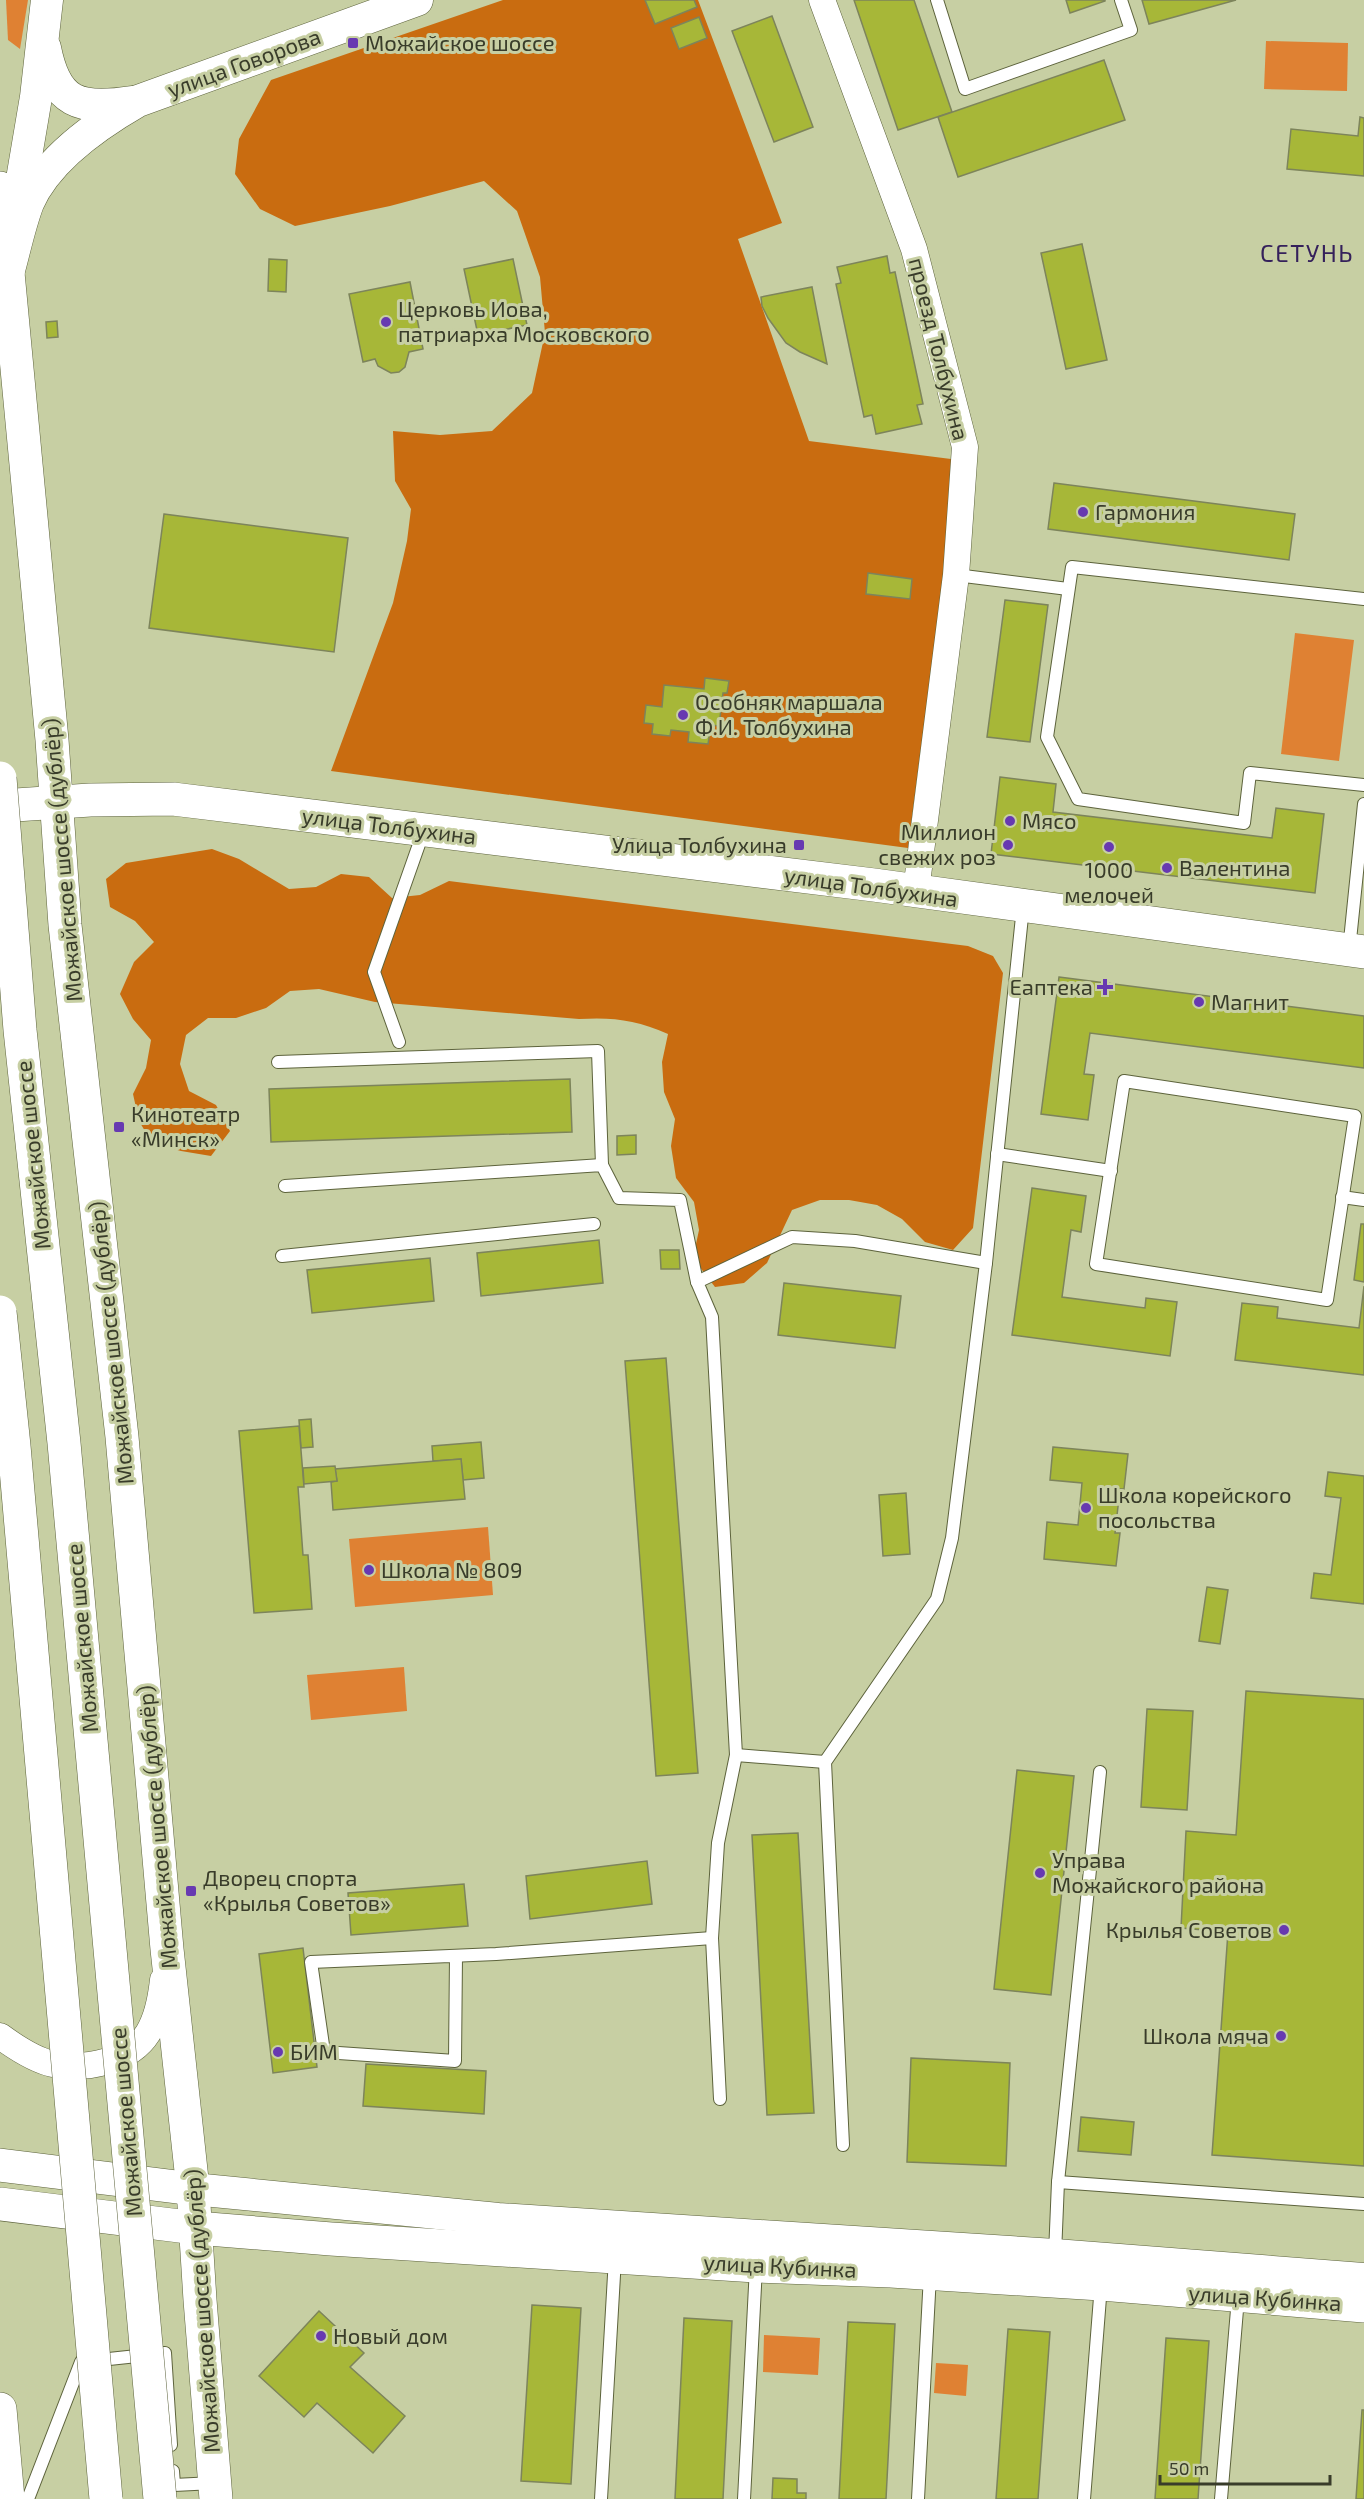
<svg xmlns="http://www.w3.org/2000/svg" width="1364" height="2499" viewBox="0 0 1364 2499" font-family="'Exo 2',sans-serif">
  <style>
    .green { fill: #df8133 }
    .forest { fill: #c96c10 }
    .building { fill: #a7b738; stroke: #7d845b; stroke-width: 1.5 }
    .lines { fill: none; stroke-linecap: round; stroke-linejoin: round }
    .service-casing { stroke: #5d633c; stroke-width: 14 }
    .minor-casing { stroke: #5d633c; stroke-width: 27 }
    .tertiary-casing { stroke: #5d633c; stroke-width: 33 }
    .secondary-casing { stroke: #5d633c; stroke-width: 34 }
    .service { stroke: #fff; stroke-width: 12 }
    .minor { stroke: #fff; stroke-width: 26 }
    .tertiary { stroke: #fff; stroke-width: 32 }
    .secondary { stroke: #fff; stroke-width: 33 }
    .primary-bridge-casing { stroke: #5d633c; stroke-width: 34; stroke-linecap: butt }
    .primary-bridge { stroke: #fff; stroke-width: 33 }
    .poi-dot { fill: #6739b1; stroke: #c7cfa3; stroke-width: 2 }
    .labels { text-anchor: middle; stroke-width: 6; stroke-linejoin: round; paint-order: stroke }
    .poi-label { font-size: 22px; fill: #393c2a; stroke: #c7cfa3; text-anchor: start }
    .street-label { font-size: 22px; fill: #393c2a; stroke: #c7cfa3 }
    .neighbourhood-label { font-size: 24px; letter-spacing: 1.5px; fill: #35215b; stroke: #c7cfa3 }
  </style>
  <rect width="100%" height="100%" fill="#c7cfa3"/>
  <g class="green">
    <polygon points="6,0 28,0 20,49 8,40"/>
    <polygon points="1266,41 1348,43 1347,91 1264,89"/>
    <polygon points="1295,633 1354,640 1339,761 1281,754"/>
    <polygon points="488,1527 493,1595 355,1607 349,1539"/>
    <polygon points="404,1667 407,1711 311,1720 307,1675"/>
    <polygon points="764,2335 820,2338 818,2375 763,2372"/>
    <polygon points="936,2363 968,2365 966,2396 934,2393"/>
  </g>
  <g class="forest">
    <polygon points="503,0 698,0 782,223 738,239 809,441 951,459 955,488 908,848 331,771 393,603 407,541 411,509 395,481 393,431 440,435 492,431 532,393 545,333 540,277 517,211 484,181 390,206 295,226 260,209 235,174 239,139 271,80"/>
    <path d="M 212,849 L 239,859 L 289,889 L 316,887 L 341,874 L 369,877 L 392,898 L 420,895 L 449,881 L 968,946 L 993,956 L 1003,973 L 973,1228 L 953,1250 L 925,1242 L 902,1219 L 877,1205 L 849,1200 L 820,1200 L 792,1210 L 767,1263 L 744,1283 L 715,1287 L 693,1258 L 699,1230 L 694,1202 L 676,1178 L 671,1146 L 675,1119 L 664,1092 L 662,1062 L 668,1034 C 636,1020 614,1017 579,1019 L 375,1002 L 319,989 L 290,991 L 266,1008 L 236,1018 L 208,1018 L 186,1035 L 180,1064 L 189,1091 L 216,1105 L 230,1131 L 211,1156 L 181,1151 L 152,1143 L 139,1121 L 133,1094 L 146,1068 L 151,1040 L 133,1019 L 120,994 L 134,962 L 154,942 L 135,921 L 110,907 L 106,879 L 126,863 Z"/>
  </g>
  <g class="building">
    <polygon points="645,0 694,0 697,7 655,24"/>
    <polygon points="854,0 914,0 952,112 898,130"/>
    <polygon points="1066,0 1105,0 1105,1 1070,13"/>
    <polygon points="1142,0 1236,0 1149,24"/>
    <polygon points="772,16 813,127 774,142 732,31"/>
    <polygon points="699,17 707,38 679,49 671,28"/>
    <polygon points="1104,60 1125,120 958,177 938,117"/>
    <polygon points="1360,117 1364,118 1364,176 1287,169 1291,129 1358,136"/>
    <polygon points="1082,244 1107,360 1066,369 1041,253"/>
    <polygon points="887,256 890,273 895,272 923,404 917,405 922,424 876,434 872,415 864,417 836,284 841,283 837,267"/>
    <polygon points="269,259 287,260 286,292 268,291"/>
    <polygon points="513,259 527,325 478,335 464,269"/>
    <polygon points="410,282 423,349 409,352 405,367 399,372 391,373 378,366 375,359 363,362 349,294"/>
    <polygon points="812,287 827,364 800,352 786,343 768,318 762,306 761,297"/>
    <polygon points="57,321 58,337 47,338 46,322"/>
    <polygon points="1054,483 1295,514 1289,560 1048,529"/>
    <polygon points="164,514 348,538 334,652 149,628"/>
    <polygon points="868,573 912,579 910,599 866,594"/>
    <polygon points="1005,600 1048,605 1030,742 987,737"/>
    <polygon points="705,678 729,681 727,693 723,693 719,726 711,725 708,744 688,742 689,732 671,730 670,736 652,734 653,724 644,723 646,705 662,707 664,685 704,689"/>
    <polygon points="1000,777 1056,784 1053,812 1272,838 1276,808 1324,814 1315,893 991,854"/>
    <polygon points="1059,977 1364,1016 1364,1068 1090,1033 1084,1074 1094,1075 1088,1120 1041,1114"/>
    <polygon points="570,1079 572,1132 271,1142 269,1089"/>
    <polygon points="636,1135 636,1154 617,1155 617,1136"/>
    <polygon points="1032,1188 1086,1196 1081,1232 1071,1230 1062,1297 1145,1308 1146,1298 1177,1302 1170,1356 1012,1335"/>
    <polygon points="1361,1224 1364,1224 1364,1282 1354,1280"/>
    <polygon points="599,1240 603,1283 481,1296 477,1253"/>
    <polygon points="660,1250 679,1250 680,1269 661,1269"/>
    <polygon points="430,1258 434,1301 312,1313 307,1270"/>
    <polygon points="784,1283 901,1296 895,1348 778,1335"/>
    <polygon points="1364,1286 1364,1375 1235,1360 1242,1303 1278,1307 1277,1318 1359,1328"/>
    <polygon points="666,1358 698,1773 656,1776 625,1361"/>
    <polygon points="311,1419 313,1447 301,1448 299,1420"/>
    <polygon points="299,1426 304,1487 298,1487 303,1555 308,1555 312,1609 254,1613 239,1431"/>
    <polygon points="481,1442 484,1478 463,1480 461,1459 433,1461 432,1446"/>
    <polygon points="1053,1447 1128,1454 1124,1489 1120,1489 1115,1533 1120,1533 1116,1566 1044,1559 1047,1522 1078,1525 1082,1483 1050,1480"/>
    <polygon points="461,1459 465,1499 333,1510 331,1482 337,1481 335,1469"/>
    <polygon points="335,1466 337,1481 304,1484 303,1468"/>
    <polygon points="1328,1472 1364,1476 1364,1604 1311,1598 1314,1573 1331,1575 1341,1498 1325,1496"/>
    <polygon points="906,1493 910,1554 883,1556 879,1495"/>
    <polygon points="1207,1587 1228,1590 1220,1644 1199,1641"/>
    <polygon points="1246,1691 1364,1699 1364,2166 1212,2155 1228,1932 1181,1928 1186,1831 1236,1835"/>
    <polygon points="1147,1709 1193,1711 1187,1810 1141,1807"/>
    <polygon points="1017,1770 1074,1776 1051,1995 994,1989"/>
    <polygon points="798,1833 814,2113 767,2115 752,1835"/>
    <polygon points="647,1861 652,1904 530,1919 526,1876"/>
    <polygon points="464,1884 468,1926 351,1935 348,1893"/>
    <polygon points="303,1948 317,2067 273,2073 259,1954"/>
    <polygon points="911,2058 1010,2063 1006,2166 907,2162"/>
    <polygon points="366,2064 486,2071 484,2114 363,2106"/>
    <polygon points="1081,2117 1134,2122 1131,2155 1078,2151"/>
    <polygon points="532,2305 581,2308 571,2484 521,2481"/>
    <polygon points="319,2311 364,2353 350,2367 405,2416 373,2453 317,2403 304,2417 259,2376"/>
    <polygon points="684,2318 732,2321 723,2499 675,2499"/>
    <polygon points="848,2322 895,2324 886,2499 839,2499"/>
    <polygon points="1008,2329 1050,2332 1038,2499 996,2499"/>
    <polygon points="1166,2338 1209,2341 1198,2499 1155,2499"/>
    <polygon points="1362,2410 1364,2410 1364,2499 1356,2499"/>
    <polygon points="773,2478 797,2479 797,2493 806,2493 806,2499 772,2499"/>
  </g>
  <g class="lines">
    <g class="service-casing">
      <g id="service">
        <polyline points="937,0 965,89 1131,30 1121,0"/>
        <polyline points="956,575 1068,589"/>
        <polyline points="1364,599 1072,567 1047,737 1078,799 1244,823 1250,773 1364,785"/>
        <polyline points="1349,950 1364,804"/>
        <polyline points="399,1042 374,972 423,833"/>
        <polyline points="278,1062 598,1051 602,1165"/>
        <polygon points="1124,1081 1355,1116 1327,1300 1096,1264"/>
        <polyline points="997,1154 1111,1171"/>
        <polyline points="285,1186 602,1165 619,1198 680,1200 697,1282"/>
        <polyline points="1342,1197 1364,1200"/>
        <polyline points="282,1256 594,1224"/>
        <polyline points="736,1755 712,1317 697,1282 792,1237 855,1241 986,1263"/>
        <polyline points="456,1956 455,2061 324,2052 311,1962 496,1954 712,1938"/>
        <polyline points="720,2099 712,1938 718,1843 736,1755 825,1762"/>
        <polyline points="843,2145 825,1762 937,1599 952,1538 986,1263 1023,907"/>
        <polyline points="1058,2182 1364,2204"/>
        <polyline points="1055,2254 1058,2182 1100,1772"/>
        <polyline points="173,2471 174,2485 214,2483"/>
        <polyline points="28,2499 81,2362 165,2353 171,2445"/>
        <polyline points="601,2499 615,2258"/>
        <polyline points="744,2499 756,2267"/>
        <polyline points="918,2499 930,2275"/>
        <polyline points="1084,2499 1101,2285"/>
        <polyline points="1221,2499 1238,2298"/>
      </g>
    </g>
    <g class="minor-casing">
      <g id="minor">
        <polyline points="822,0 914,249 965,447 956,575 916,891"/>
        <path d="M 0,2036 C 15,2047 34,2060 53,2064 C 85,2070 130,2062 148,2033 C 158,2017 161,1998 163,1980"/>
      </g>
    </g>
    <g class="tertiary-casing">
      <g id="tertiary">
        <path d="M 45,48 C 56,104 79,110 132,102"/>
        <polyline points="16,215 36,97 47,0"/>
        <path d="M 9,270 C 15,248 20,224 28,203 C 47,159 98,124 138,101 L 417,0"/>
        <polyline points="193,2189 498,2219 1055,2255 1364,2279"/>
      </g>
    </g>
    <g class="secondary-casing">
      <g id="secondary">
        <polyline points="0,188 52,740 65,925 122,1437 167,1949 193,2189 200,2300 216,2499"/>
        <polyline points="0,806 90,800 173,799 874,885 1364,952"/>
        <polyline points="0,2165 193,2189"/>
        <polyline points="0,2204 196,2228 331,2239 756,2266 891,2271 1101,2284 1364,2306"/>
        <polyline points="0,2409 8,2499"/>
      </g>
    </g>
    <use href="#service" class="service"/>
    <use href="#minor" class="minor"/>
    <use href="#tertiary" class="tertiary"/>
    <use href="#secondary" class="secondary"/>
    <g class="primary-bridge-casing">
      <g id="primary-bridge">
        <polyline points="0,778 20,1030 64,1443 160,2499"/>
        <polyline points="0,1312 14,1446 106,2499"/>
      </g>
    </g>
    <use href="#primary-bridge" class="primary-bridge"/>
  </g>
  <g class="poi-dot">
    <rect x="347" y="37" width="12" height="12" rx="3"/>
    <circle cx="386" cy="322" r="6"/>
    <circle cx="1083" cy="512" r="6"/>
    <circle cx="683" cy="715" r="6"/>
    <circle cx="1010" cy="821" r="6"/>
    <rect x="793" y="839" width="12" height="12" rx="3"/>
    <circle cx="1008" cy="845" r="6"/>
    <circle cx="1109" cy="847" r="6"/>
    <circle cx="1167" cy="868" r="6"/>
    <path d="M1102 978h6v6h6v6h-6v6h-6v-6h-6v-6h6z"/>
    <circle cx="1199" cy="1002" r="6"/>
    <rect x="113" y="1121" width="12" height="12" rx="3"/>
    <circle cx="1086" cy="1508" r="6"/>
    <circle cx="369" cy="1570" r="6"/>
    <circle cx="1040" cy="1873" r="6"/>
    <rect x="185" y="1885" width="12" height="12" rx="3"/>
    <circle cx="1284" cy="1930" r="6"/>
    <circle cx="1281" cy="2036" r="6"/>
    <circle cx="278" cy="2052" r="6"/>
    <circle cx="321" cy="2336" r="6"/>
  </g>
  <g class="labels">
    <g class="poi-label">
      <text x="365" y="51">Можайское шоссе</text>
      <text x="398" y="317">Церковь Иова,<tspan x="398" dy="25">патриарха Московского</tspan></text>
      <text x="1095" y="520">Гармония</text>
      <text x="695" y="710">Особняк маршала<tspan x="695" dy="25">Ф.И. Толбухина</tspan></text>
      <text x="1022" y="829">Мясо</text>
      <text x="996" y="840" text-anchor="end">Миллион<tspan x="996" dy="25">свежих роз</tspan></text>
      <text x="787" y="853" text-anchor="end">Улица Толбухина</text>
      <text x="1179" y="876">Валентина</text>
      <text x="1109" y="878" text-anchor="middle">1000<tspan x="1109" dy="25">мелочей</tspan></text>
      <text x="1093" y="995" text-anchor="end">Еаптека</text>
      <text x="1211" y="1010">Магнит</text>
      <text x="131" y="1122">Кинотеатр<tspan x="131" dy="25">«Минск»</tspan></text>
      <text x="1098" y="1503">Школа корейского<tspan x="1098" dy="25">посольства</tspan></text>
      <text x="381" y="1578">Школа № 809</text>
      <text x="1052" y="1868">Управа<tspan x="1052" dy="25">Можайского района</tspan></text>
      <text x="203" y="1886">Дворец спорта<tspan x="203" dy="25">«Крылья Советов»</tspan></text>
      <text x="1272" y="1938" text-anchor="end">Крылья Советов</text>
      <text x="1269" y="2044" text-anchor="end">Школа мяча</text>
      <text x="290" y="2060">БИМ</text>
      <text x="333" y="2344">Новый дом</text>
    </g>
    <g class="street-label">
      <text transform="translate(244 63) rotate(-20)" y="8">улица Говорова</text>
      <text transform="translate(939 349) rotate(76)" y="8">проезд Толбухина</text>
      <text transform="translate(389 826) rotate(7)" y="8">улица Толбухина</text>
      <text transform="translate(62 860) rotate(-95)" y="8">Можайское шоссе (дублёр)</text>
      <text transform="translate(871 887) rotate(8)" y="8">улица Толбухина</text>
      <text transform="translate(33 1155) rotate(-96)" y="8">Можайское шоссе</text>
      <text transform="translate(111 1343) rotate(-96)" y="8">Можайское шоссе (дублёр)</text>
      <text transform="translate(82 1638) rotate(-95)" y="8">Можайское шоссе</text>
      <text transform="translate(157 1827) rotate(-95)" y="8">Можайское шоссе (дублёр)</text>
      <text transform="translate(126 2122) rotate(-95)" y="8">Можайское шоссе</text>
      <text transform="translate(780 2266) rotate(3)" y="8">улица Кубинка</text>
      <text transform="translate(1265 2298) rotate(4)" y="8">улица Кубинка</text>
      <text transform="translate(202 2311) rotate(-94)" y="8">Можайское шоссе (дублёр)</text>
    </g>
    <g class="neighbourhood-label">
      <text x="1307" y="262">СЕТУНЬ</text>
    </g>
  </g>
  <path d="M1160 2475v9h170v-9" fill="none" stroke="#393c2a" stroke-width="3"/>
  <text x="1169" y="2475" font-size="18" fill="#393c2a" stroke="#c7cfa3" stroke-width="4.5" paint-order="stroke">50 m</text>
</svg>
